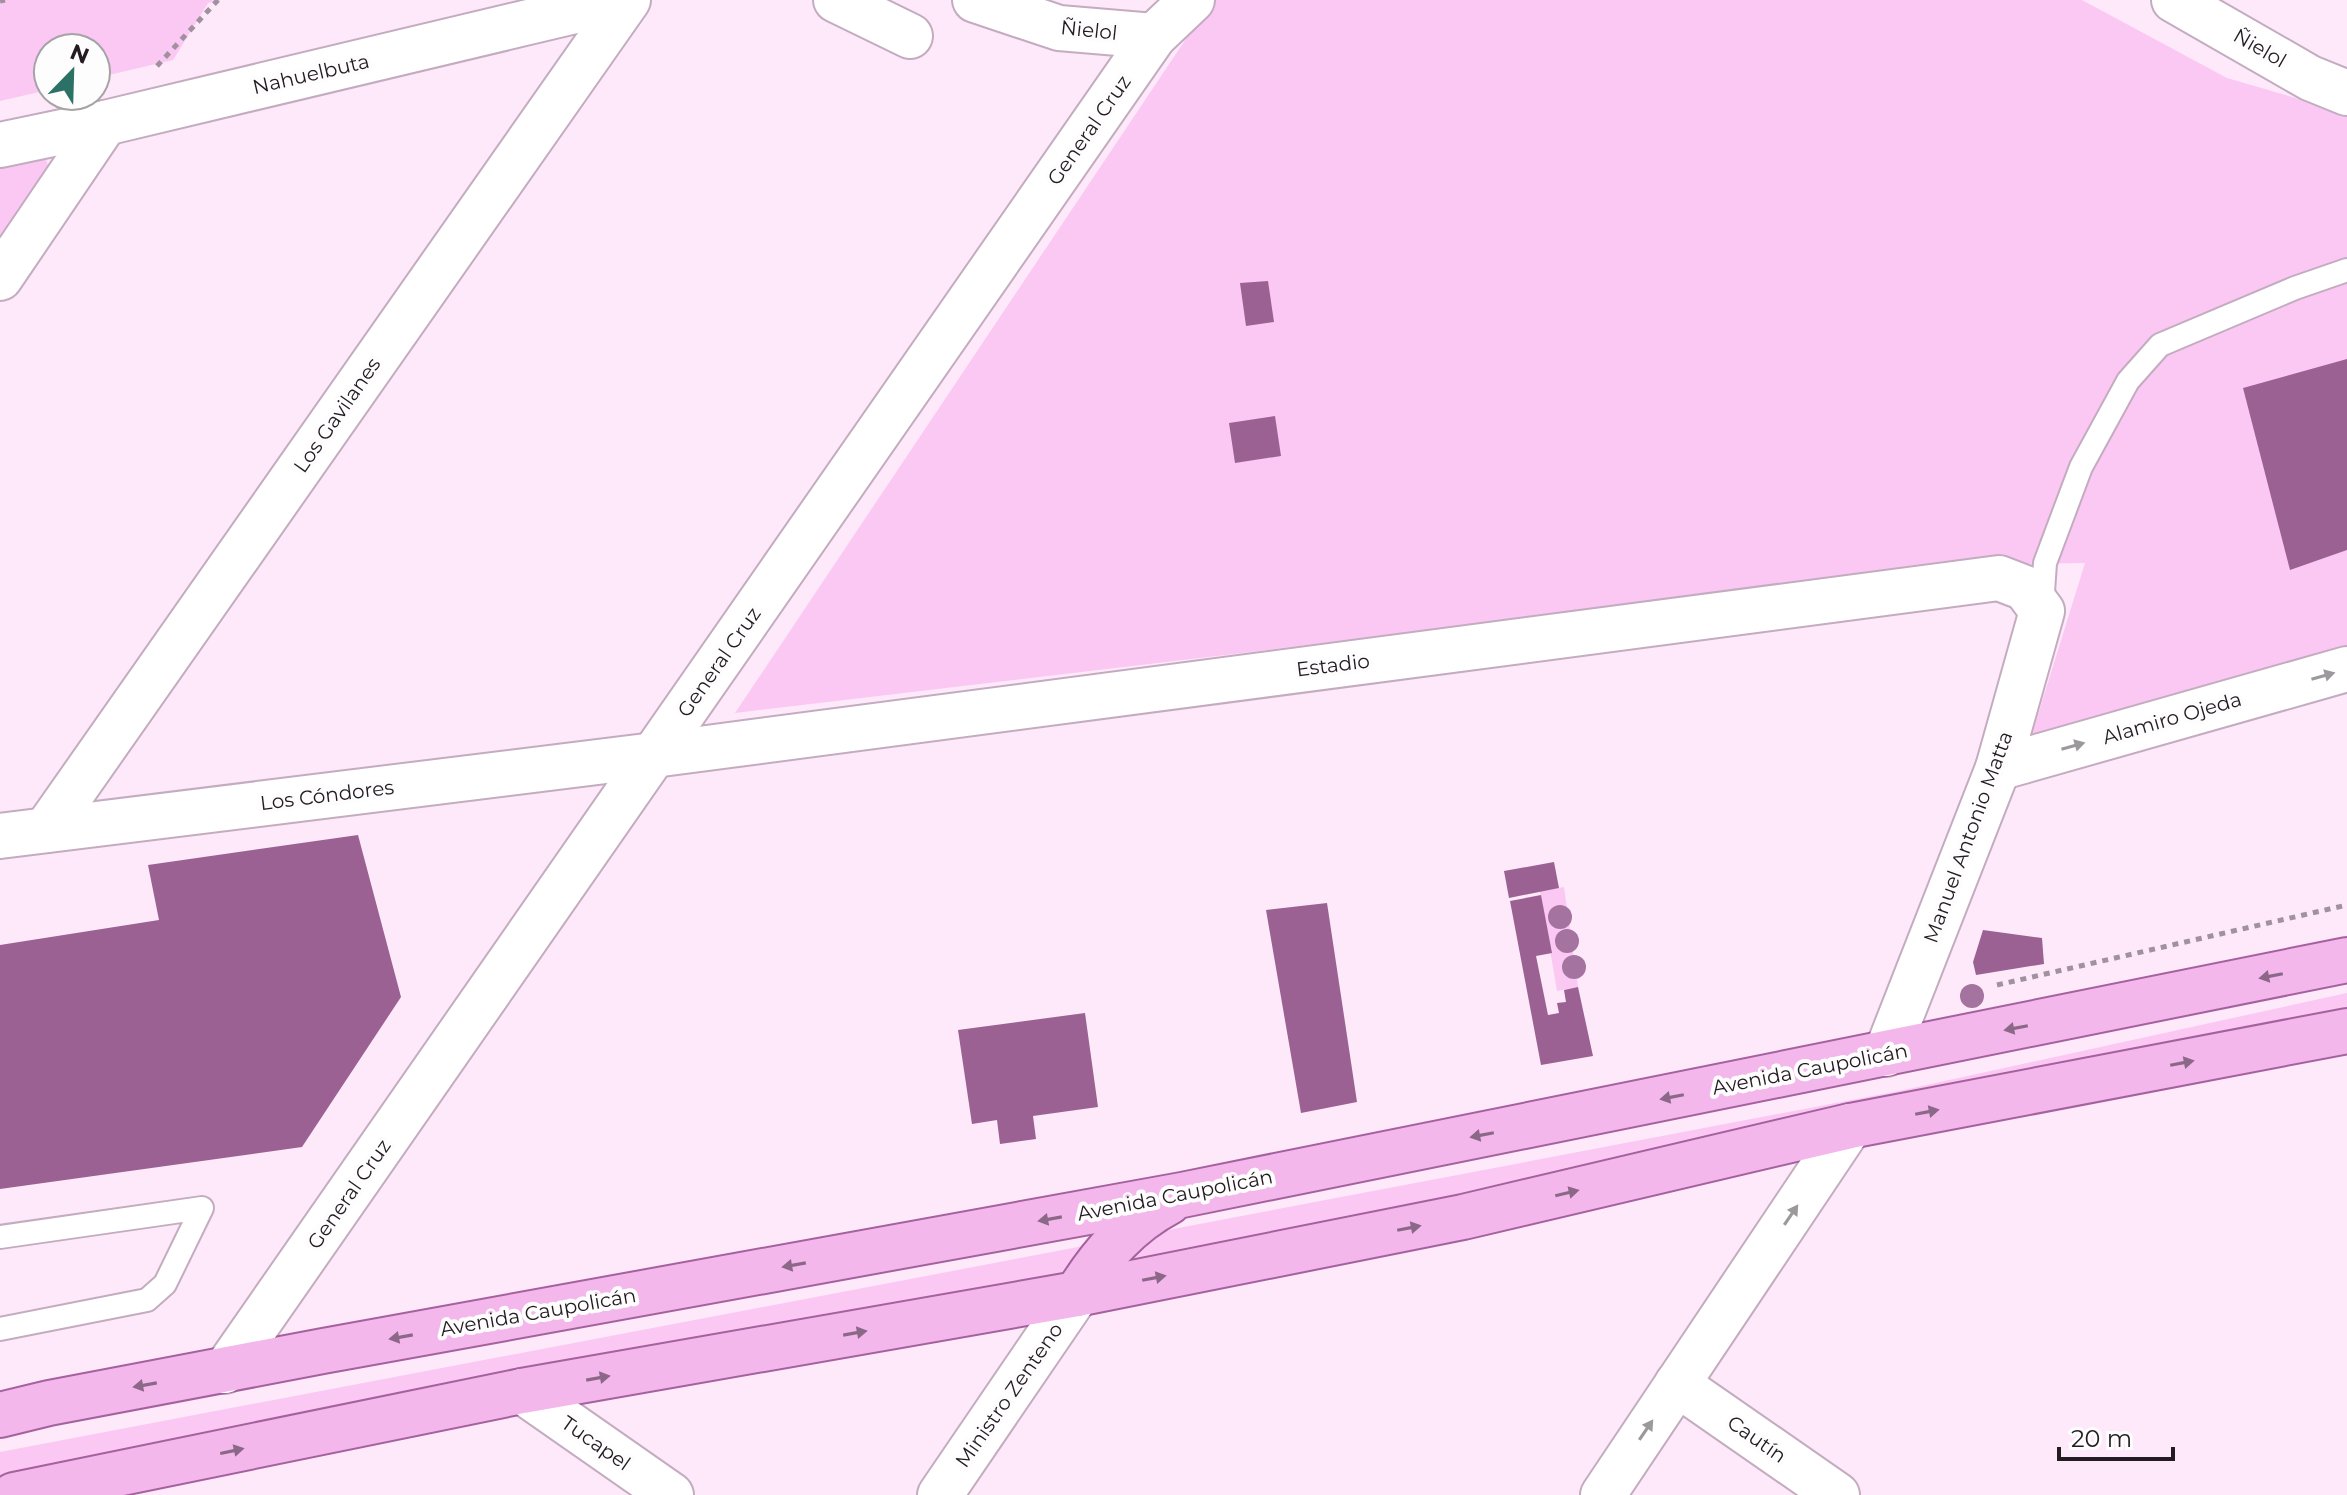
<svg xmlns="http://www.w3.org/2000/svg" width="2347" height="1495" viewBox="0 0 2347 1495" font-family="Montserrat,sans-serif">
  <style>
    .green { fill: #fbc8f4 }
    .building { fill: #9a6192 }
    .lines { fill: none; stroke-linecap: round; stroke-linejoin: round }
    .lane-casing { stroke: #c4acc0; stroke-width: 26 }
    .street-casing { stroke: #c4acc0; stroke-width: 48 }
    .primary-casing { stroke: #a5619d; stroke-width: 48 }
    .path { stroke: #a0919e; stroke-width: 5; stroke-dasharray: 6 6; stroke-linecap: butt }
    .lane { stroke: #fff; stroke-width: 22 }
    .street { stroke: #fff; stroke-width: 44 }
    .primary { stroke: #f3b7ec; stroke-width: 44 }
    .tree { fill: #a4739f }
    .oneway { fill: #9c989c }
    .oneway2 { fill: #8b6887 }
    .labels { text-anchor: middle; stroke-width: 8; stroke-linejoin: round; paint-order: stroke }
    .street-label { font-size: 20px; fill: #231a22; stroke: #fdfdfd }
  </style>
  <rect width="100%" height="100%" fill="#fde9f9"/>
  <g class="green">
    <polygon points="0,0 221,0 208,3 173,60 96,78 96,48 48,48 48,90 0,101"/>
    <polygon points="1212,0 2082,0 2227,78 2347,113 2347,659 2028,747 2085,563 2011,564 1807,586 735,713"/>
    <polygon points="45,154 50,174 0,248 0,162"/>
    <polygon points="1564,887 1578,987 1557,991 1540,891"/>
    <polygon points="2347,993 2347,1017 1862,1119 0,1487 0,1452 1899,1091"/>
  </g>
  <g class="building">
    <polygon points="1268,281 1274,322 1246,326 1240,283"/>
    <polygon points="2347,359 2347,550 2290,570 2243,388"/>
    <polygon points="1275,416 1281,456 1235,463 1229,423"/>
    <polygon points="358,835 401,997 302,1147 0,1189 0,945 159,920 148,865"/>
    <polygon points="1554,862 1559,888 1509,898 1504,871"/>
    <polygon points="1541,895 1552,953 1536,956 1548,1015 1559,1013 1557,1003 1566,1002 1564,990 1578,987 1593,1056 1541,1065 1510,901"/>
    <polygon points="1327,903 1357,1102 1301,1113 1266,910"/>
    <polygon points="1983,930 2042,938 2044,964 1976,975 1973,962"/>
    <polygon points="1085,1013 1098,1107 1033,1116 1036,1139 1000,1144 997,1120 972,1124 958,1030"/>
  </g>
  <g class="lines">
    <g class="lane-casing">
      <g id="lane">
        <polyline points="2042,606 2045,563 2081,467 2128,381 2160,345 2295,288 2347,270"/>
        <polyline points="0,1237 202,1208 165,1284 147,1300 0,1329"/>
      </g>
    </g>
    <g class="street-casing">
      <g id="street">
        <polyline points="836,0 910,36"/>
        <polyline points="975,0 1059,28 1154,36"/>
        <polyline points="2174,0 2310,78 2347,93"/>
        <polyline points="0,145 105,123 621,0"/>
        <polyline points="0,278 105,123"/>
        <polyline points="1998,768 2347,669"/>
        <polyline points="46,830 628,0"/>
        <polyline points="0,836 654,755 1999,578 2025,588 2042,611 1998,768 1886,1054"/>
        <polyline points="225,1371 1154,36 1192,0"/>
        <polyline points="1677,1384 1837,1495"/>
        <polyline points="522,1391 671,1495"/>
        <polyline points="940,1495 1077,1294"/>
        <polyline points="1603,1495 1850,1126"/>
      </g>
    </g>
    <g class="primary-casing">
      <g id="primary">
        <path d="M 1077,1294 C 1101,1255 1129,1223 1169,1202"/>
        <polyline points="0,1415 49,1403 323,1351 1182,1195 2347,960"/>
        <polyline points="14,1495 522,1391 1077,1294 1463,1217 1850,1126 2347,1031"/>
      </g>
    </g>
    <g class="path">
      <polyline points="0,1 5,0"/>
      <polyline points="157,66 218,0"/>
      <polyline points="1997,985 2347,905"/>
    </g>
    <use href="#lane" class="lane"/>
    <use href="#street" class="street"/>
    <use href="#primary" class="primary"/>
  </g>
  <g class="tree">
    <circle cx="1560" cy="917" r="12"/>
    <circle cx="1567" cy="941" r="12"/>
    <circle cx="1574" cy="967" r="12"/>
    <circle cx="1972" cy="996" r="12"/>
  </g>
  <defs><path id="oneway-solid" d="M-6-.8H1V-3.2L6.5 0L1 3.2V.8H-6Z" transform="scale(2)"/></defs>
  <g class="oneway">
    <use href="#oneway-solid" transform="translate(2323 676) rotate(-16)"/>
    <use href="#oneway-solid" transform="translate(2073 746) rotate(-16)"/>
    <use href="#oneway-solid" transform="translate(1791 1215) rotate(-56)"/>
    <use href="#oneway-solid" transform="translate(1646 1430) rotate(-56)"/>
  </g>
  <g class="oneway2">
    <use href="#oneway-solid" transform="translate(2271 976) rotate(169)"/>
    <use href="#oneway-solid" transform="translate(2016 1028) rotate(169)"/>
    <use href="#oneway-solid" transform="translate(2182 1063) rotate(-11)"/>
    <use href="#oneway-solid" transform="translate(1672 1097) rotate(169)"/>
    <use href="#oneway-solid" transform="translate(1927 1112) rotate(-11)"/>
    <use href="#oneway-solid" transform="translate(1482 1135) rotate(169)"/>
    <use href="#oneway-solid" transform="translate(1567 1193) rotate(-13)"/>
    <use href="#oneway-solid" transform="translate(1050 1219) rotate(170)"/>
    <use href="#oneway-solid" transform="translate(1409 1228) rotate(-11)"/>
    <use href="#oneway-solid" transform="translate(794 1265) rotate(170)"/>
    <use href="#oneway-solid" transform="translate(1154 1278) rotate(-11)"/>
    <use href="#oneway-solid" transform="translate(855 1333) rotate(-10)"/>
    <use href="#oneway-solid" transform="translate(401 1337) rotate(170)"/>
    <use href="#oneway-solid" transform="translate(598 1378) rotate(-10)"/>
    <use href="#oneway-solid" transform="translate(145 1385) rotate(170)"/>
    <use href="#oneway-solid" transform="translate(232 1451) rotate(-12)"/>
  </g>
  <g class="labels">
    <g class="street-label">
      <text transform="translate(1089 30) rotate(6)" y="7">Ñielol</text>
      <text transform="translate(2260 48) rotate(30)" y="7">Ñielol</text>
      <text transform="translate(311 74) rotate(-13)" y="7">Nahuelbuta</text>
      <text transform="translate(1089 130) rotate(-55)" y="7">General Cruz</text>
      <text transform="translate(337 415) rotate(-55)" y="7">Los Gavilanes</text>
      <text transform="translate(719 662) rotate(-55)" y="7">General Cruz</text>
      <text transform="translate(1333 665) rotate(-7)" y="7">Estadio</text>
      <text transform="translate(2172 718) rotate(-16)" y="7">Alamiro Ojeda</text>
      <text transform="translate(327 795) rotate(-7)" y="7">Los Cóndores</text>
      <text transform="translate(1968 837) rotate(-70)" y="7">Manuel Antonio Matta</text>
      <text transform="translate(1810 1069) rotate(-11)" y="7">Avenida Caupolicán</text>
      <text transform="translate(349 1194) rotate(-55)" y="7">General Cruz</text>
      <text transform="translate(1175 1195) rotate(-11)" y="7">Avenida Caupolicán</text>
      <text transform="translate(538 1312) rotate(-10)" y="7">Avenida Caupolicán</text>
      <text transform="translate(1009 1395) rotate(-55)" y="7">Ministro Zenteno</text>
      <text transform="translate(1757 1439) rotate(35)" y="7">Cautín</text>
      <text transform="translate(596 1443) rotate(35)" y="7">Tucapel</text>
    </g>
  </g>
  <g transform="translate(72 72) rotate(23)"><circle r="38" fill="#fdfdfd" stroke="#a6a2a5" stroke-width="2"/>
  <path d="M0-6L14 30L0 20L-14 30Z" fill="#2b7166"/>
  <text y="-12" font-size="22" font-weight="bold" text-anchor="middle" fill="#231a22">N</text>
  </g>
  <path d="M2059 1447v12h114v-12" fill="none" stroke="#231a22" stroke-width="4"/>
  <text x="2071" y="1447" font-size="24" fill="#231a22" stroke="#fdfdfd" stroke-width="6" paint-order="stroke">20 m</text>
</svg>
